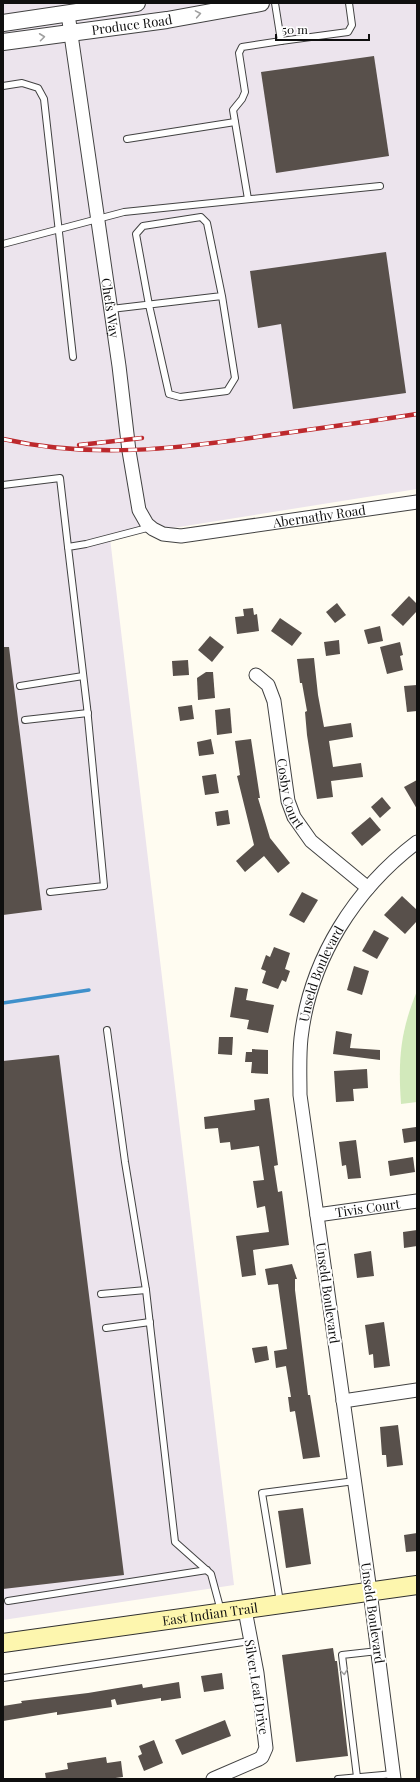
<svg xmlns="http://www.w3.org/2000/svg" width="420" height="1782" viewBox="0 0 420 1782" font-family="'Playfair Display',serif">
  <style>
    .industrial { fill: #ece4ed }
    .green { fill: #d2e9bb }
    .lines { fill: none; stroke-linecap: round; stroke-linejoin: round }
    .stream { stroke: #3f90cb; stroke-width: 3.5 }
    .building { fill: #58504b }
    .service-casing { stroke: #424242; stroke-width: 8 }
    .minor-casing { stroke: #424242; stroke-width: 15 }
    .tertiary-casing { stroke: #424242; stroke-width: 18 }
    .secondary-casing { stroke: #313131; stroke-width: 20 }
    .service { stroke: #fff; stroke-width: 6 }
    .minor { stroke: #fff; stroke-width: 13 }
    .tertiary { stroke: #fff; stroke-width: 16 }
    .secondary { stroke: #fdf6ae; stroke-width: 18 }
    .rail-casing { stroke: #bd292d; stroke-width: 4.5 }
    .rail { stroke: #fff; stroke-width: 3; stroke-dasharray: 9; stroke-linecap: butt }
    .oneway { stroke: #9f9f9f }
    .labels { text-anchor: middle; stroke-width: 4; stroke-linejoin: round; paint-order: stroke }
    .street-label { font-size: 13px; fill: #0f0f0f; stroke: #fff }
  </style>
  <rect width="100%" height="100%" fill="#fffcf1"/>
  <polygon class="industrial" points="3,3 417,3 417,489 110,538 234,1585 3,1620"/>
  <path class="green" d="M 417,991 L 417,1102 L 401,1104 C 398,1060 400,1032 417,991 Z"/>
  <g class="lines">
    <polyline class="stream" points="3,1003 89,990"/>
  </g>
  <g class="building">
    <polygon points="374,56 389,156 276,173 261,72"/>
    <polygon points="386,252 406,393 293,409 281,324 258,328 250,271"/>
    <polygon points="409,596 417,604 417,611 403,626 391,615"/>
    <polygon points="337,603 346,615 335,623 326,612"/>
    <polygon points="253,608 254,615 257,614 259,631 237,634 235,617 244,616 243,609"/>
    <polygon points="280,618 302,633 292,646 271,631"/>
    <polygon points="380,626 383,641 368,644 364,630"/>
    <polygon points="210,636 224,647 212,662 198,650"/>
    <polygon points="339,640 340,654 326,656 324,642"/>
    <polygon points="400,642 403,655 400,656 403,670 387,674 380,647"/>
    <polygon points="3,647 9,647 42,910 3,915"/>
    <polygon points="314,658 318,695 324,727 351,723 353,737 329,741 333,767 361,763 363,777 331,781 333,797 317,799 307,735 305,712 307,711 302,683 300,683 297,659"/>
    <polygon points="188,660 189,675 173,676 172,661"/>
    <polygon points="206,672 213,672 215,698 198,700 197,678"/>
    <polygon points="417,685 417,711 407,712 404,686"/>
    <polygon points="192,705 194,719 180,721 178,707"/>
    <polygon points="230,708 232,733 217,735 215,710"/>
    <polygon points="211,739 214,754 199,756 197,742"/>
    <polygon points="251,739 260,798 258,798 270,838 290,863 278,873 264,856 245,872 236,861 254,845 237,776 240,775 235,741"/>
    <polygon points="216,774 219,793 205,795 202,776"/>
    <polygon points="417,780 417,809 404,787"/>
    <polygon points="382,797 391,808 380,818 371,807"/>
    <polygon points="228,810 230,824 217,826 215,812"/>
    <polygon points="370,817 381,830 362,846 351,833"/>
    <polygon points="302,892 318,900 304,923 289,915"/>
    <polygon points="402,896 417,910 417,921 405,934 384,915"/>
    <polygon points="374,930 389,938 377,959 362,951"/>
    <polygon points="274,947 290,953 285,969 290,971 286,982 282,980 278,989 262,983 266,971 261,969 266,955 270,957"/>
    <polygon points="354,966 369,971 362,995 347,990"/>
    <polygon points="235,987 248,989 246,1000 274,1005 268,1033 247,1029 249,1020 230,1017"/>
    <polygon points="336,1031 352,1034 350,1048 380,1050 380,1060 333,1054"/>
    <polygon points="219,1037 233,1037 232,1055 218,1054"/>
    <polygon points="252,1049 268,1050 268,1074 251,1073 252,1062 245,1062 246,1052 252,1052"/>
    <polygon points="59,1055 124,1575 3,1589 3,1061"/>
    <polygon points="367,1069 368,1088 353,1089 354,1101 336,1102 334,1071"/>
    <polygon points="269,1098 278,1165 274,1166 278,1192 282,1191 289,1245 253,1250 256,1275 242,1277 236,1236 269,1232 265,1206 257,1208 253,1181 264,1180 259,1146 231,1150 230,1142 220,1143 218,1128 205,1129 204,1117 255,1110 254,1100"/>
    <polygon points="416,1127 417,1141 404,1143 402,1129"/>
    <polygon points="356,1140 361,1178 348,1179 346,1165 342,1166 339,1142"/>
    <polygon points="413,1157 415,1172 390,1176 388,1161"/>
    <polygon points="417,1230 417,1246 404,1248 403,1232"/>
    <polygon points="371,1251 374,1276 357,1278 354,1254"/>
    <polygon points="292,1264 297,1279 295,1279 295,1290 308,1395 310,1395 320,1457 303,1459 295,1411 290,1412 288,1397 291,1397 286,1366 276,1368 274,1351 287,1349 278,1284 268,1285 265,1269"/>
    <polygon points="384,1322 390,1366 374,1368 373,1354 369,1355 365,1325"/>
    <polygon points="267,1346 269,1360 255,1363 252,1348"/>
    <polygon points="398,1425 403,1465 387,1467 386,1455 382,1455 380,1427"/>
    <polygon points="303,1508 311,1564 286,1568 278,1511"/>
    <polygon points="417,1533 417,1551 406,1552 404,1535"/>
    <polygon points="333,1648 335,1661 337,1661 348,1756 296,1762 282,1655"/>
    <polygon points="222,1673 224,1689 204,1692 201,1676"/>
    <polygon points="179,1682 181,1698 161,1701 161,1698 117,1705 115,1699 111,1700 112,1707 57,1715 57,1712 3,1721 3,1706 22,1703 21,1701 88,1693 142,1684 143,1688"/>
    <polygon points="225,1720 231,1736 182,1755 175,1740"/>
    <polygon points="154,1740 163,1763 144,1771 138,1756 142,1754 139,1746"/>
    <polygon points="106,1757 107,1763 121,1761 123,1777 108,1779 46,1779 45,1773 68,1769 67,1763"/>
  </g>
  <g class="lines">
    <g class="service-casing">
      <g id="service">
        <polyline points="275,3 281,41 348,32 352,25 349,3"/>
        <polyline points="3,86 22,83 38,88 44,99 73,357"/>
        <polyline points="127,139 235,122"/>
        <polyline points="248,199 233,110 242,99 245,92 239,53 242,47 281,41"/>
        <polyline points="3,244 124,212 380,186"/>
        <polyline points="111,309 222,296 207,223 201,217 143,226 136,234 149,305 169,394 180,397 227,391 235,378 222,296"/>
        <polyline points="3,485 60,478 68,547"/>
        <polyline points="20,686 83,676"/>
        <polyline points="25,720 88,713"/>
        <polyline points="50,892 104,886 87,707 68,547 86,544 151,527"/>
        <polyline points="107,1030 125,1162 146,1290 175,1542 211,1574 221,1611"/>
        <polyline points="101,1294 146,1290"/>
        <polyline points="106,1328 150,1322"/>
        <polyline points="8,1601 207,1570"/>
        <polyline points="280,1602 262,1493 355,1481"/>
        <polyline points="3,1678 250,1641"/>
        <polyline points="357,1777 342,1655 378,1651"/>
        <polyline points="338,1779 394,1774"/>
      </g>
    </g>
    <g class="minor-casing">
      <g id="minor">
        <path id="s1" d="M 68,14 L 119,366 L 129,451 L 139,510 L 147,524 L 153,529 L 163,534 L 181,536 L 417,502"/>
        <path id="s2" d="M 256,675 L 268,685 L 274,701 L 288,801 L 294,817 L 311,841 L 368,888"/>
        <path id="s3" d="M 317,1215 L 417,1201"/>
        <polyline points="343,1401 417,1390"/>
        <polyline points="213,1779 259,1759 262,1757 266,1748 257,1673 245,1610"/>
        <path id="s4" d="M 394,1779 L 370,1591 L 300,1095 C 300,1076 299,1057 301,1038 C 310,959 355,889 417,842"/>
      </g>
    </g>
    <g class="tertiary-casing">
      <g id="tertiary">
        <polyline points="3,23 137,3"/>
        <path id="s5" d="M 3,42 L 167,20 L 261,3"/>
      </g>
    </g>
    <g class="secondary-casing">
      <g id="secondary">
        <path id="s6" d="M 3,1643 L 417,1585"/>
      </g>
    </g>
    <use href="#service" class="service"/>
    <use href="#minor" class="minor"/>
    <use href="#tertiary" class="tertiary"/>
    <use href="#secondary" class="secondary"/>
    <g class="rail-casing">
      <g id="rail">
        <path d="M 3,439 C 92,459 175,449 264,436 C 315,429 366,422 417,414"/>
        <polyline points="79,445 142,438"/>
      </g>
    </g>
    <use href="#rail" class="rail"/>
  </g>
  <defs><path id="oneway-chevron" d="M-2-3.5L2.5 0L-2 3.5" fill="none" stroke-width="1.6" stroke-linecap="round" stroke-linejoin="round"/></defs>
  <g class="oneway">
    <use href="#oneway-chevron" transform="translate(198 14) rotate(-10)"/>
    <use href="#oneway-chevron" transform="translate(42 37) rotate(-7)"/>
    <use href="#oneway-chevron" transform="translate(344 1672) rotate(83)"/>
  </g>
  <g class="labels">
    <g class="street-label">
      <text dy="5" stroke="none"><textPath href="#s5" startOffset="130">Produce Road</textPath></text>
      <text dy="5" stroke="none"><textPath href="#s1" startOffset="297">Chefs Way</textPath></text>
      <text dy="5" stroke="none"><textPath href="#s1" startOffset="694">Abernathy Road</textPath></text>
      <text dy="5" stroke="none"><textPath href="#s2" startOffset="127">Cosby Court</textPath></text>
      <text dy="5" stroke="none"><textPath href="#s4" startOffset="815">Unseld Boulevard</textPath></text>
      <text dy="5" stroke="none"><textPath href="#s3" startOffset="51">Tivis Court</textPath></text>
      <text transform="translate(328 1293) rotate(82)" y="5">Unseld Boulevard</text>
      <text transform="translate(373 1613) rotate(82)" y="5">Unseld Boulevard</text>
      <text dy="5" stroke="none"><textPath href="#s6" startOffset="209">East Indian Trail</textPath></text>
      <text transform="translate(257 1687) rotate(81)" y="5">Silver Leaf Drive</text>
    </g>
  </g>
  <rect width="420" height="1782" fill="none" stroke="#0f0f0f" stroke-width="8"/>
  <path d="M276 34v6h93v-6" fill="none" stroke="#0f0f0f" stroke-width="2"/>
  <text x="282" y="34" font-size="12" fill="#0f0f0f" stroke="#ffffff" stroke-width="3" paint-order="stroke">50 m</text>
</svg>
